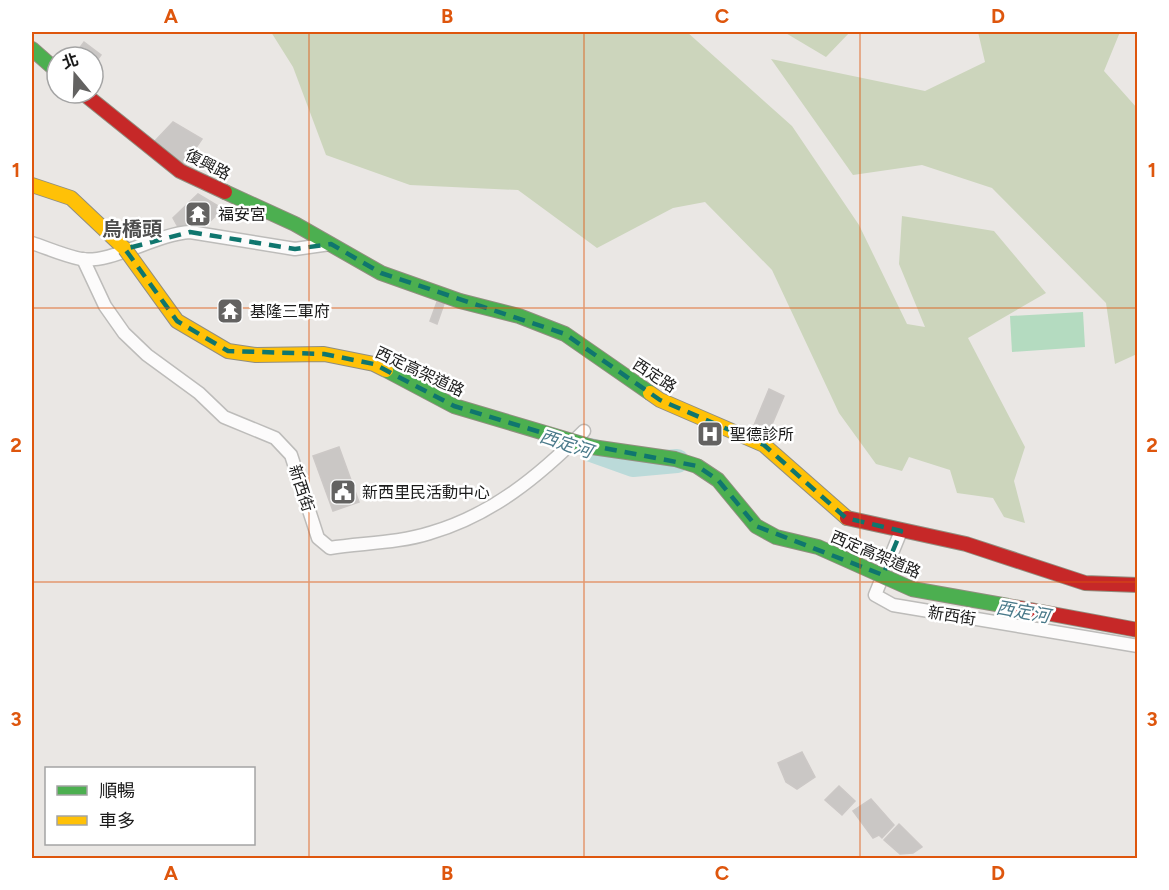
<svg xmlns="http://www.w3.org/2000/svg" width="1169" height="890" viewBox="0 0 1169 890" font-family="Figtree,'Noto Sans TC',sans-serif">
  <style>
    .forest { fill: #ccd5bc }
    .pitch { fill: #b4dbc0 }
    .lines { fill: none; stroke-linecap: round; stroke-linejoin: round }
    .river { stroke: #bbdad9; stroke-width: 24 }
    .building { fill: #cac7c5; stroke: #ccc8c6; stroke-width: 1.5 }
    .street-casing { stroke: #bdbcba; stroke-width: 15 }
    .fast-casing { stroke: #918e7f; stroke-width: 16 }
    .slow-casing { stroke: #918e7f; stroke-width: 16 }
    .jam-casing { stroke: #918e7f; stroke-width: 16 }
    .street { stroke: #fcfbfb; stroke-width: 12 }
    .fast { stroke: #4caf50; stroke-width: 14 }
    .slow { stroke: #ffc107; stroke-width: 14 }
    .jam { stroke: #c62828; stroke-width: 14 }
    .fast-bridge-casing { stroke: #918e7f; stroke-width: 16; stroke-linecap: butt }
    .slow-bridge-casing { stroke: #918e7f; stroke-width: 16; stroke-linecap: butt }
    .jam-bridge-casing { stroke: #918e7f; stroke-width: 16; stroke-linecap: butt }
    .fast-bridge { stroke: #4caf50; stroke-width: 14 }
    .slow-bridge { stroke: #ffc107; stroke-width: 14 }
    .jam-bridge { stroke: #c62828; stroke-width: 14 }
    .marked { fill: none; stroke: #0f766e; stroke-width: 4.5; stroke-dasharray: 12 8; stroke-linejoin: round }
    .grid { fill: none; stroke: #de560d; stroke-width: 1.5; stroke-opacity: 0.55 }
    .labels { text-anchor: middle; stroke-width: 5; stroke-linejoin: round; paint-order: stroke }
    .street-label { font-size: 16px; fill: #1b1b1b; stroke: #fff }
    .poi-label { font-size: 16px; fill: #1b1b1b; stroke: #fff; text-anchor: start }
    .water-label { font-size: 18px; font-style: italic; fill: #4a7a8a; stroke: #fff }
    .quarter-label { font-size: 20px; font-weight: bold; fill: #4e4e4e; stroke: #fff }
    .neatline { fill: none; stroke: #de560d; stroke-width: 2 }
    .grid-label { font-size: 20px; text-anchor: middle; font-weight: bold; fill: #de560d }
  </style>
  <rect width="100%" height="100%" fill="#eae7e4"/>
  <g class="forest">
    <polygon points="271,32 687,32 792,126 859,225 907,324 925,327 899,264 902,216 994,231 1046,293 968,338 1025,447 1014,481 1025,523 1004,517 993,498 957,493 950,470 909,457 902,471 876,464 839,413 772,270 705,202 673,208 597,248 518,190 410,185 326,155 293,67"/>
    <polygon points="784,32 850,32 826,57"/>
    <polygon points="978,32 1120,32 1104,71 1137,108 1137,354 1115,364 1106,303 992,188 922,165 853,175 771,59 925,91 985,62"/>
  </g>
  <polygon class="pitch" points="1083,312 1085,347 1012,352 1010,316"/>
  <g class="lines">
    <polyline class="river" points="591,450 633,465 677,461"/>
  </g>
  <g class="building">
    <polygon points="84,42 101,55 93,66 93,57 73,57"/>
    <polygon points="173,122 202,139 185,164 155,141"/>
    <polygon points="198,194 223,209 205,226 178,227 173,218"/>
    <polygon points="437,302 444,304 437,324 430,321"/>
    <polygon points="769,389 784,396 767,436 752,430"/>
    <polygon points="339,447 359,502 333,511 313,456"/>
    <polygon points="802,752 815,777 797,789 786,782 778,763"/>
    <polygon points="839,786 855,801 842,815 825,800"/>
    <polygon points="871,799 894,825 882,838 879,835 873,838 853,811"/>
    <polygon points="899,824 922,847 913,853 900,854 884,840"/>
  </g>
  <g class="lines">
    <g class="street-casing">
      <g id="street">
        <path d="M 32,243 C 47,248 65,256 81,259 C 111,264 156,234 190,232 L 295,249 L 330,244"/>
        <path d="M 83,259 L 105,306 L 124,333 L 147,355 L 199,393 L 224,417 L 275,438 L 291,455 L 318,538 L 330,548 C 362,543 399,543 430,533 C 492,515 539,476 584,431"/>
        <polyline points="901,531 875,595 893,605 1138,646"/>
      </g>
    </g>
    <g class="fast-casing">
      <g id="fast">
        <polyline points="32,49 57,71"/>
        <polyline points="225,192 295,224 381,273 460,301 519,316 565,334 650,393"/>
      </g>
    </g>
    <g class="slow-casing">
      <g id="slow">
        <polyline points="32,185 71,198 125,249"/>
        <polyline points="650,393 660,400 764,445 847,518"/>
      </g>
    </g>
    <g class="jam-casing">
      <g id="jam">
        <polyline points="83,93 180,171 225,192"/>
        <polyline points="847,518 966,544 1085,583 1138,585"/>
      </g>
    </g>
    <use href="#street" class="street"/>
    <use href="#fast" class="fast"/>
    <use href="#slow" class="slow"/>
    <use href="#jam" class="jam"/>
    <g class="fast-bridge-casing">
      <polyline id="fast-bridge" points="386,370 454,406 592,447 675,459 697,466 718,480 756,526 776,537 818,547 912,589 1008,606"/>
    </g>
    <g class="slow-bridge-casing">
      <polyline id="slow-bridge" points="125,249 177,321 228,351 256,355 324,354 374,364 386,370"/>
    </g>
    <g class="jam-bridge-casing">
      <polyline id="jam-bridge" points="1008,606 1138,630"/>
    </g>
    <use href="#fast-bridge" class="fast-bridge"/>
    <use href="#slow-bridge" class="slow-bridge"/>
    <use href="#jam-bridge" class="jam-bridge"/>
  </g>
  <path class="marked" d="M 190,232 L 295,249 L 331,244 L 381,273 L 565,334 L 660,400 L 764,445 L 846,518 L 901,531 L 883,575 L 756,526 L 718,480 L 697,466 L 573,442 L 454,406 L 374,364 L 324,354 L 228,351 L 177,321 L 125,249 Z"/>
  <path class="grid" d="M 309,32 L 309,858M 584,32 L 584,858M 860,32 L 860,858M 32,308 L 1138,308M 32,582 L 1138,582"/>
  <defs>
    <g id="temple-square" transform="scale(1.35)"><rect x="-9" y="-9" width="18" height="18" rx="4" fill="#636261" stroke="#fff"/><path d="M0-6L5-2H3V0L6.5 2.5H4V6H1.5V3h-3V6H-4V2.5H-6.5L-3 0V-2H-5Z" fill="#fff"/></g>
    <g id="hospital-square" transform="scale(1.35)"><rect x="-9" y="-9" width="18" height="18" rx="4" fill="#636261" stroke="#fff"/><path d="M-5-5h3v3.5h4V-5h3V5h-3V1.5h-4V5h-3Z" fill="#fff"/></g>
    <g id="civic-square" transform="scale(1.35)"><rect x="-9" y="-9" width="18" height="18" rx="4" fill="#636261" stroke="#fff"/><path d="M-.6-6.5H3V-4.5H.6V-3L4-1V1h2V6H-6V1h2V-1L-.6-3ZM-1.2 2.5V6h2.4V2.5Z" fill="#fff"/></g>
  </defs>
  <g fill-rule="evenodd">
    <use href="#temple-square" x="198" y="214"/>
    <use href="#temple-square" x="230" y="311"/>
    <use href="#hospital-square" x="710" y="434"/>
    <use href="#civic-square" x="343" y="492"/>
  </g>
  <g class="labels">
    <g class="street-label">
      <text transform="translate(208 164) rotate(27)" y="6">復興路</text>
      <text transform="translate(420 371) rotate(25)" y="6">西定高架道路</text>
      <text transform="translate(655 375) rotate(33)" y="6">西定路</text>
      <text transform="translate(302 488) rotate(72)" y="6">新西街</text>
      <text transform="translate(876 554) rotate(23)" y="6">西定高架道路</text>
      <text transform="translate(952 615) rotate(9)" y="6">新西街</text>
    </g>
    <g class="poi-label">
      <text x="218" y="220">福安宮</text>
      <text x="250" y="317">基隆三軍府</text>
      <text x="730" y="440">聖德診所</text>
      <text x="362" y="498">新西里民活動中心</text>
    </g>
    <g class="water-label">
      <text transform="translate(566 444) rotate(18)" y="6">西定河</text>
      <text transform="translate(1023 612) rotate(10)" y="6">西定河</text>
    </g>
    <g class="quarter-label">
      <text x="132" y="236">烏橋頭</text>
    </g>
  </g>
  <rect width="1169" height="890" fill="none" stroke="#ffffff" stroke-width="66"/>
  <rect x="45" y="767" width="210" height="78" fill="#ffffff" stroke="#a4a4a4" stroke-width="1.5"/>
  <rect x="57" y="786" width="30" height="9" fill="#4caf50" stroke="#a4a4a4" stroke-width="1.5"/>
  <text x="99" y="797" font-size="18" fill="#1b1b1b">順暢</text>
  <rect x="57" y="816" width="30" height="9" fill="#ffc107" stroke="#a4a4a4" stroke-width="1.5"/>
  <text x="99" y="827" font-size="18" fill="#1b1b1b">車多</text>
  <g transform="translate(75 75) rotate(341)"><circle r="28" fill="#ffffff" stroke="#a4a4a4" stroke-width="1.5"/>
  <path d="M0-4.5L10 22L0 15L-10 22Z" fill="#636261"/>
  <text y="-9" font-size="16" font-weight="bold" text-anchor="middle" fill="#1b1b1b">北</text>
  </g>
  <rect x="33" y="33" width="1103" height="824" class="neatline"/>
  <g class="grid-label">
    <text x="171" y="23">A</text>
    <text x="447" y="23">B</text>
    <text x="722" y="23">C</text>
    <text x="998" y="23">D</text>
    <text x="16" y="177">1</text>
    <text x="1152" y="177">1</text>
    <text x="16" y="452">2</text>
    <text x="1152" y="452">2</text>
    <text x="16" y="726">3</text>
    <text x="1152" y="726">3</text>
    <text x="171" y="880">A</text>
    <text x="447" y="880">B</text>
    <text x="722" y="880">C</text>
    <text x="998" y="880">D</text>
  </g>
</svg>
